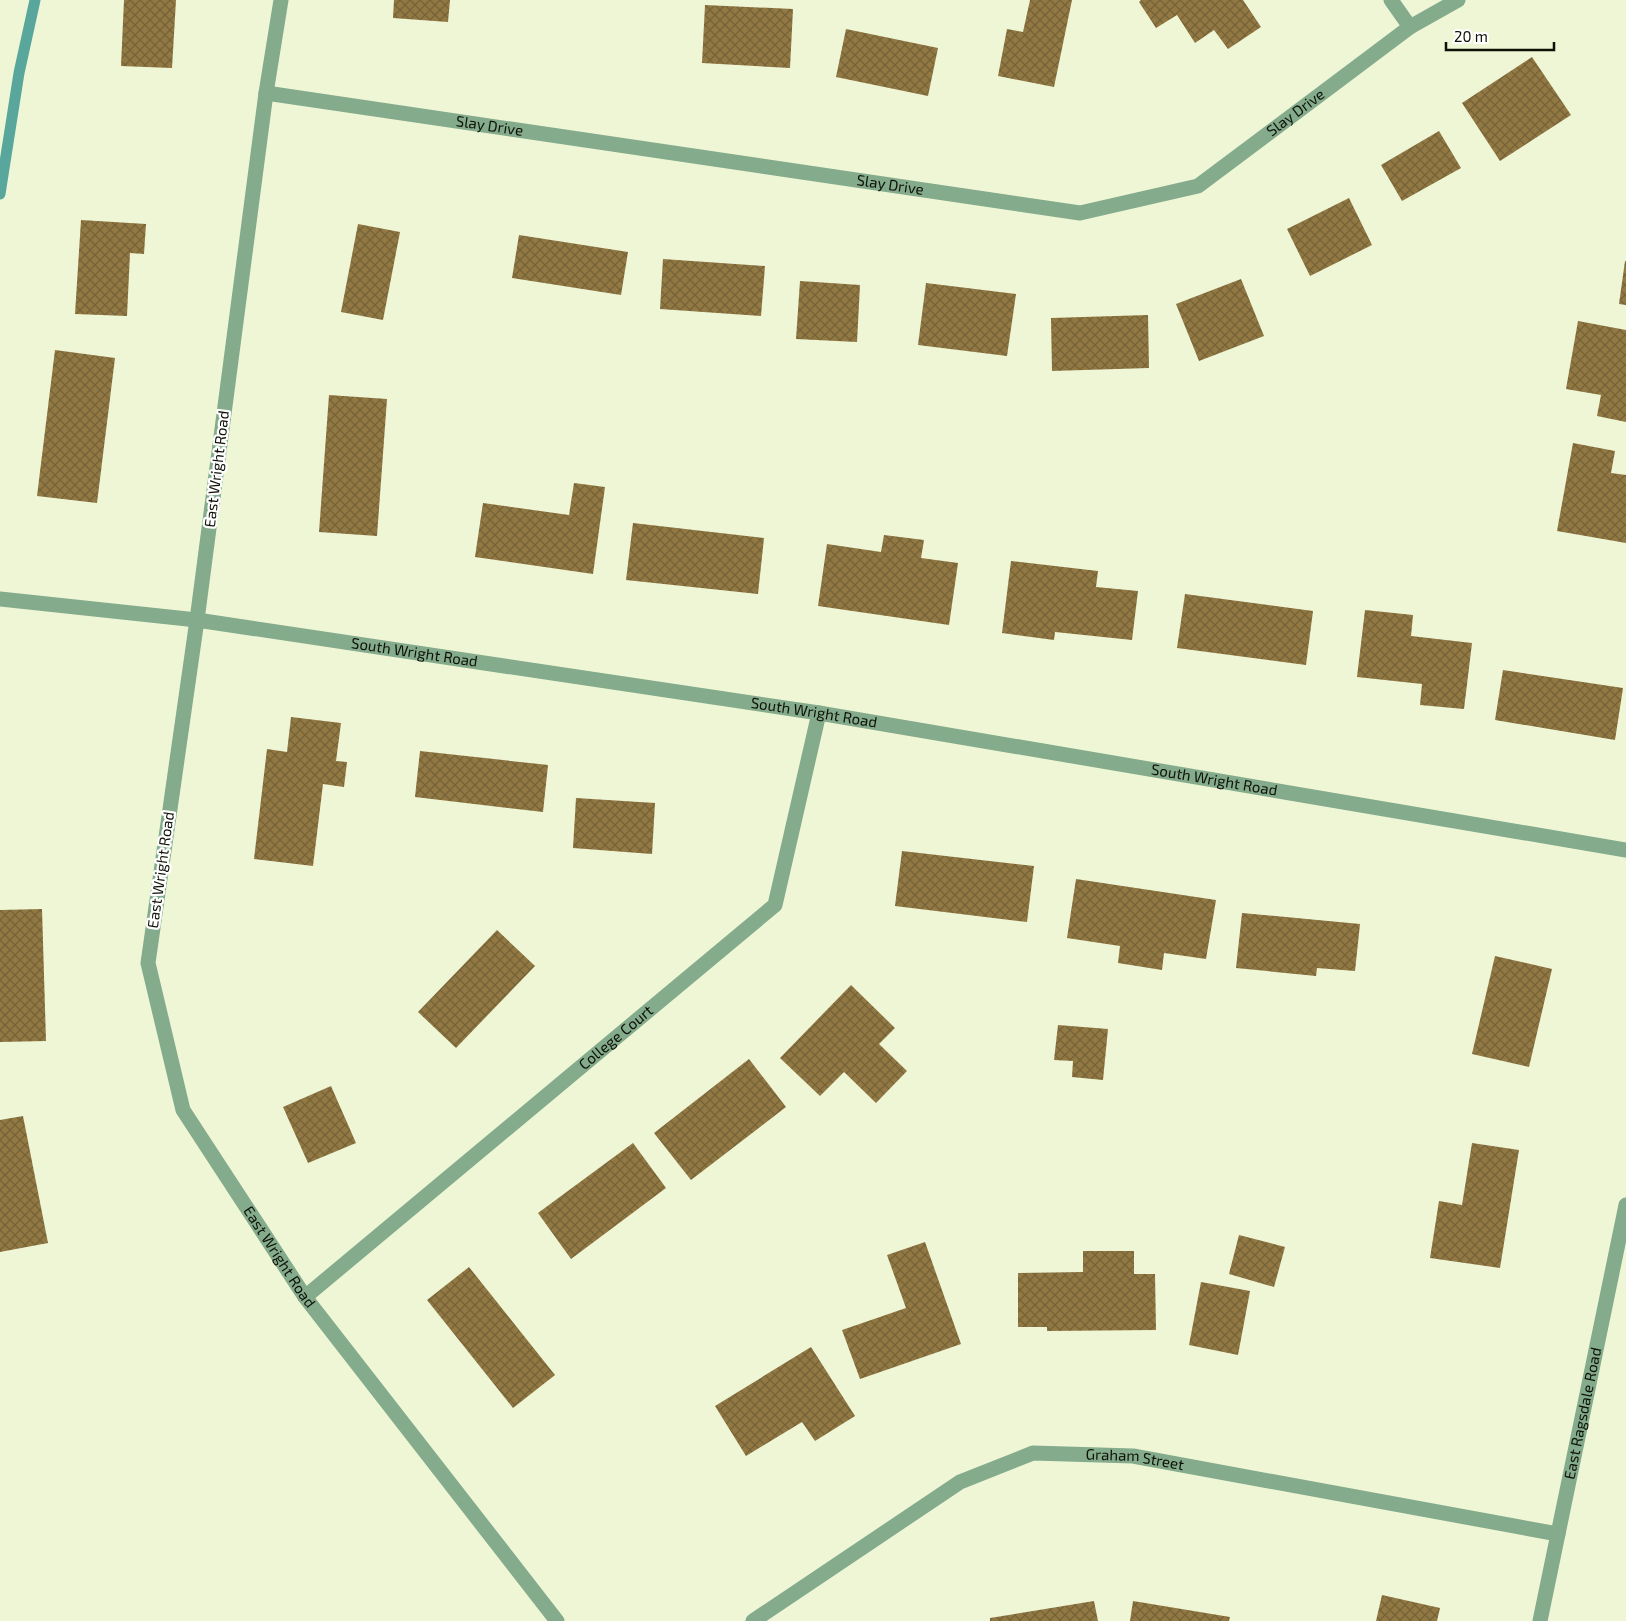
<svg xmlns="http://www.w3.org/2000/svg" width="1626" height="1621" viewBox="0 0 1626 1621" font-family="'Exo 2',sans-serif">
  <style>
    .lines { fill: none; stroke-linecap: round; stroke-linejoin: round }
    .stream { stroke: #59a69c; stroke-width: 11 }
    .building { fill: url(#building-cross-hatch) }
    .street { stroke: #83ab8c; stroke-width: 15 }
    .labels { text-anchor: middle; stroke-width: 4.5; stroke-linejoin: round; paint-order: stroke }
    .street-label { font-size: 15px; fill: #0f1106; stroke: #fff }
  </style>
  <defs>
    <pattern id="building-cross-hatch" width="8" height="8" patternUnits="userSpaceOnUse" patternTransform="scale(1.25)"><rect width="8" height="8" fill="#927944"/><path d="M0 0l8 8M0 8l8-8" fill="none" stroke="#766237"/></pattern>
  </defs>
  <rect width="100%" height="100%" fill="#eff6d5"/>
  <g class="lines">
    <polyline class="stream" points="0,194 19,73 35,0"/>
  </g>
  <g class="building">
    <polygon points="124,0 176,0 172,68 121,66"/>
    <polygon points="394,0 450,0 448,22 393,18"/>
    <polygon points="1030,0 1072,0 1054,87 998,76 1007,29 1023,32"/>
    <polygon points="1141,0 1243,0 1261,27 1228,49 1214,30 1195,43 1177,15 1156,28 1139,2"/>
    <polygon points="705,5 793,9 790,68 702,63"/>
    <polygon points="846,29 938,48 928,96 836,77"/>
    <polygon points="1532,57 1571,115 1500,161 1462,103"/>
    <polygon points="1439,131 1461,168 1402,201 1381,165"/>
    <polygon points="1349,198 1372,245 1310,276 1287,229"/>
    <polygon points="81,220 146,224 144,254 130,253 127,316 75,314"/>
    <polygon points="358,224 400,232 383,320 341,312"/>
    <polygon points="519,235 628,252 621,295 512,278"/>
    <polygon points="663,259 765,266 761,316 660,309"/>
    <polygon points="1625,261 1626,261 1626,305 1619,304"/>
    <polygon points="1241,279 1264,336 1199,361 1176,304"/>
    <polygon points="800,281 860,285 857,342 796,339"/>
    <polygon points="926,283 1016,294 1007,356 918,345"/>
    <polygon points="1148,315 1149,368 1052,371 1051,318"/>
    <polygon points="1578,321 1626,330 1626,422 1597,416 1601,395 1566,389"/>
    <polygon points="55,350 115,358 97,503 37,496"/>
    <polygon points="329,395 387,399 377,536 319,532"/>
    <polygon points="1573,443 1615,451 1611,473 1626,475 1626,543 1557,531"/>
    <polygon points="574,483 605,487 593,574 475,557 483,503 569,515"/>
    <polygon points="633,523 764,538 758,594 626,580"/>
    <polygon points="884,535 924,540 921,558 958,563 949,625 818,606 827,544 881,552"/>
    <polygon points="1011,561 1098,571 1096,587 1138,591 1132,640 1055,632 1054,640 1002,633"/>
    <polygon points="1185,594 1313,611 1306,665 1177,648"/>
    <polygon points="1365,610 1413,615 1411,636 1472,643 1464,709 1420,705 1422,684 1357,677"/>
    <polygon points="1503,670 1623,688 1615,740 1495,720"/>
    <polygon points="291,717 341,723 336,761 347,762 344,787 323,784 313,866 254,859 267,749 287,752"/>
    <polygon points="420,751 548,765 543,812 415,797"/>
    <polygon points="576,798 655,803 652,854 573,848"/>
    <polygon points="902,851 1034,866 1027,922 895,906"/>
    <polygon points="1076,879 1216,900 1206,959 1164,953 1162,970 1118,963 1120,946 1067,938"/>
    <polygon points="42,909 46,1041 0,1042 0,910"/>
    <polygon points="1242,913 1360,924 1355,971 1317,968 1316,976 1236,968"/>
    <polygon points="497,930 535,966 456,1048 418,1012"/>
    <polygon points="1495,956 1552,969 1529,1067 1472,1054"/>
    <polygon points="851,985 895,1028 879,1044 907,1071 876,1103 844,1072 820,1096 780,1058"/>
    <polygon points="1058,1025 1108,1029 1103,1080 1072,1077 1073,1061 1054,1060"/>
    <polygon points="749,1059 786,1107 691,1180 654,1133"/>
    <polygon points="331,1086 356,1143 308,1163 283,1107"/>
    <polygon points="23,1116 48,1243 0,1252 0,1120"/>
    <polygon points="633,1143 666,1188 571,1259 538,1213"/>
    <polygon points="1472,1143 1519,1150 1500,1268 1430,1258 1439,1201 1462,1205"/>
    <polygon points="1239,1235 1285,1247 1274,1287 1229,1274"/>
    <polygon points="925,1242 961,1344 860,1379 842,1330 906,1308 887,1255"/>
    <polygon points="1083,1251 1134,1251 1134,1274 1155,1274 1156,1330 1047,1331 1047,1327 1018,1327 1018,1273 1083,1272"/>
    <polygon points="469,1267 555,1375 513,1408 427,1300"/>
    <polygon points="1201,1282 1250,1291 1238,1355 1189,1345"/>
    <polygon points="811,1347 855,1416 815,1441 802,1422 746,1456 715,1406"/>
    <polygon points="1382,1595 1440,1608 1437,1621 1376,1621"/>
    <polygon points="1094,1601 1098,1621 990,1621 990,1618"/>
    <polygon points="1133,1601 1230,1617 1229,1621 1130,1621"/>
  </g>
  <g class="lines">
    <g class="street">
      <path id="s1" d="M 281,0 L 266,93 L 197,620 L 148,963 L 183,1110 L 305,1297 L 557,1621"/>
      <polyline points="1391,0 1410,27"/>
      <path id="s2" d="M 266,93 L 1080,213 L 1198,186 L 1410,27 L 1458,0"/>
      <path id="s3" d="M 0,599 L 197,620 L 819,713 L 1626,850"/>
      <path id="s4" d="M 305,1297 L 775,905 L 819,713"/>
      <path id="s5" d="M 753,1621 L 960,1482 L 1033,1453 L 1133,1456 L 1558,1534"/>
      <path id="s6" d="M 1540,1621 L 1626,1205"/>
    </g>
  </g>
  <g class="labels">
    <g class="street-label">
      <text dy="5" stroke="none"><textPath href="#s2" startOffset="1066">Slay Drive</textPath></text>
      <text dy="5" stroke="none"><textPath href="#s2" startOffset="226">Slay Drive</textPath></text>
      <text dy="5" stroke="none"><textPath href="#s2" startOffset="631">Slay Drive</textPath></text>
      <text transform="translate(217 469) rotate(-83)" y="5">East Wright Road</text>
      <text dy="5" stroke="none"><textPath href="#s3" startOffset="418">South Wright Road</textPath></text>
      <text dy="5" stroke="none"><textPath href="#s3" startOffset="822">South Wright Road</textPath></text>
      <text dy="5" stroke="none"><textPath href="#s3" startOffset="1228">South Wright Road</textPath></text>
      <text transform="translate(161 870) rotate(-82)" y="5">East Wright Road</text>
      <text dy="5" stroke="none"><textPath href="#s4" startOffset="405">College Court</textPath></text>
      <text dy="5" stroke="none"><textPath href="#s1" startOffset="1299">East Wright Road</textPath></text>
      <text dy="5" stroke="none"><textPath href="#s6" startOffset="212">East Ragsdale Road</textPath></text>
      <text dy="5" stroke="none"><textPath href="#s5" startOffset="430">Graham Street</textPath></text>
    </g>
  </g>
  <path d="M1446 42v8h108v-8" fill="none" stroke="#0f1106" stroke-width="2.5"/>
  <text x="1454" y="42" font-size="15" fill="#0f1106" stroke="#ffffff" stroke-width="4" paint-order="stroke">20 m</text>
</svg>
